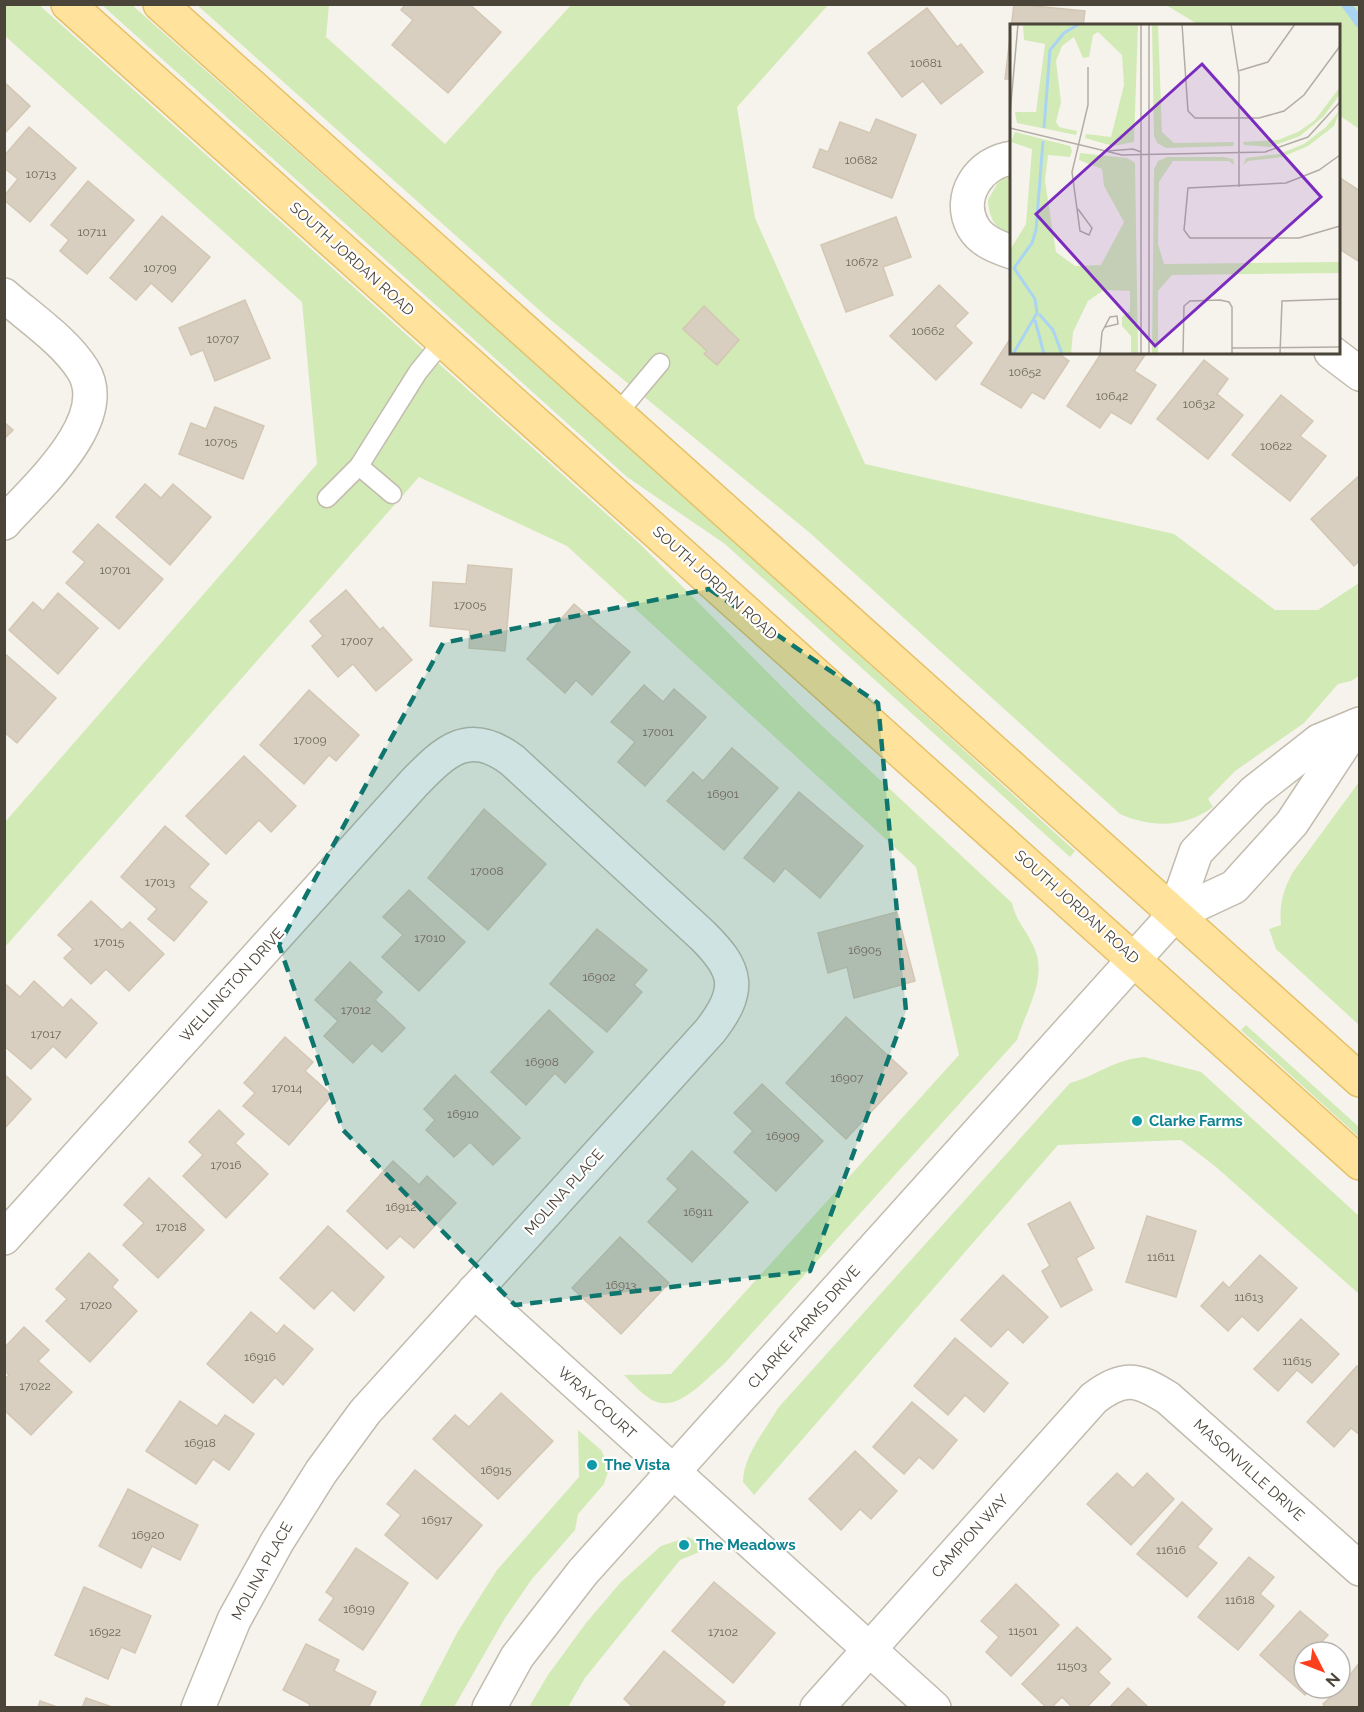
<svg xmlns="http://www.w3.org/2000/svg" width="1364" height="1712" viewBox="0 0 1364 1712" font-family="Raleway,sans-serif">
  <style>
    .green { fill: #d2eab5 }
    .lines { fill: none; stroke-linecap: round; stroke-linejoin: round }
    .stream { stroke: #a9d4f2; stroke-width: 10 }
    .building { fill: #d8cfc1; stroke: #d3c7b4; stroke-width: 1.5 }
    .service-casing { stroke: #c2bbae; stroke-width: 21 }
    .minor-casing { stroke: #c2bbae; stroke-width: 36 }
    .tertiary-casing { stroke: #c2bbae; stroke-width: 36 }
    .primary-casing { stroke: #e6c16a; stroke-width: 36 }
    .service { stroke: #fff; stroke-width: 18 }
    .minor { stroke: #fff; stroke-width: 33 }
    .tertiary { stroke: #fff; stroke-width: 33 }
    .primary { stroke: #ffe39c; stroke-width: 33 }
    .marked { fill: #0f766e; fill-opacity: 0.2; stroke: #0f766e; stroke-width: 4.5; stroke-dasharray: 12 8; stroke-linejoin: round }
    .culture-dot { fill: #0f9aa8; stroke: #fff; stroke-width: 2 }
    .labels { text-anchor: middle; stroke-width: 4.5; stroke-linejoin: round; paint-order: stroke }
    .number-label { font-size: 12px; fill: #6e675b }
    .street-label { font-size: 15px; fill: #4b4439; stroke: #fff }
    .culture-label { font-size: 15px; font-weight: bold; fill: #0d838f; stroke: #fff; text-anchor: start }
    .inset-river { fill: none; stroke: #a9d4f2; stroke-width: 3 }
    .inset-road { fill: none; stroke: #b2ada4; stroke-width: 1.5 }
    .view { fill: #7b2cbf; fill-opacity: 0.15; stroke: #7b2cbf; stroke-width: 3 }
    .inset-edge { fill: none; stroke: #4b4439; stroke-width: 3 }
  </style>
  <rect width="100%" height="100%" fill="#f6f3ec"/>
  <g class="green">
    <path d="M 38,4 L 641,545 L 803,708 L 1012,903 C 1017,923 1025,928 1033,945 C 1049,977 1026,1010 1017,1040 L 723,1365 C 704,1380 675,1417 649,1398 C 640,1392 632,1383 624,1375 L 671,1374 L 959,1055 L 916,867 L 567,546 L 419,477 L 5,947 L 5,822 L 317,464 L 302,302 L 5,36 L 5,5 Z"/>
    <polygon points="102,5 132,5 695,506 1075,851 1070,857 725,544 627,477"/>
    <path d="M 197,5 L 329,5 L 326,37 L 445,144 L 571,5 L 828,5 L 737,107 L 755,218 L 865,464 L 1174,534 L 1275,610 L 1318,610 L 1359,583 L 1359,676 L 1351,681 L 1338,684 L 1304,723 L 1235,771 L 1208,799 L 1213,807 C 1184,828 1152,828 1120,814 L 810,533 L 546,316 Z"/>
    <polygon points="1166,5 1359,5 1359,129 1339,115 1338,26 1199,25"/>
    <path d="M 1011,175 L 1011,233 C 994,229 989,217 988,200 L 1000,179 Z"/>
    <path d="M 1359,782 L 1359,1025 L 1276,949 L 1269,929 L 1281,925 C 1279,905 1283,890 1293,872 Z"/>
    <polygon points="1246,1025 1359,1127 1359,1137 1241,1030"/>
    <path d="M 1144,1057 L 1201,1072 L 1359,1216 L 1359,1294 L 1216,1167 L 1181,1140 L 1058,1145 L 754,1495 L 743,1482 C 743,1456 765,1431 778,1408 L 1070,1083 C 1099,1075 1112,1060 1144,1057 Z"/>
    <polygon points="578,1430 601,1450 606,1460 608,1472 604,1484 578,1514 575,1530 532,1579 505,1618 454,1707 419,1707 457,1633 497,1570 579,1477"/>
    <polygon points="688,1537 709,1548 680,1560 585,1678 568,1707 529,1707 548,1675 586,1623 621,1582 661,1546"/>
  </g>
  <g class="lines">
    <polyline class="stream" points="1346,4 1360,23"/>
  </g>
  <g class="building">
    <polygon points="406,4 469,4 501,32 448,93 392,45 413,20 401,10"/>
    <polygon points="1014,4 1085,11 1083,26 1012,26 1012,79 1005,79"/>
    <polygon points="927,8 957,47 961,44 983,72 941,104 923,81 902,97 868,53"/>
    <polygon points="4,82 30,106 4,134"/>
    <polygon points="876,119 916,135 892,198 813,167 820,149 828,152 840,122 870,133"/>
    <polygon points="29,127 76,168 30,222 4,200 4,196 18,179 4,168 4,156"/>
    <polygon points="1340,178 1360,191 1358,261 1338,248"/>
    <polygon points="88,181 134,220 87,274 60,251 69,240 51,225"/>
    <polygon points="162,216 210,257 172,302 151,283 136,300 110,278"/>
    <polygon points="896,217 911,257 883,267 893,295 846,312 821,245"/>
    <polygon points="939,285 968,313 955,326 972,343 936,380 890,336"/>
    <polygon points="245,300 270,358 215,381 203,350 191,355 179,328"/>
    <polygon points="704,306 739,340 717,365 704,354 707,351 683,329"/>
    <polygon points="1012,336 1012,352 1056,352 1069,361 1044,399 1032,392 1021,408 981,384"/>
    <polygon points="1102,352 1140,352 1145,355 1134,371 1156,385 1131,424 1111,412 1100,428 1067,406"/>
    <polygon points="1204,360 1228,379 1217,394 1243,415 1208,459 1157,419"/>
    <polygon points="1281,395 1313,421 1300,436 1326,456 1290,501 1232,455"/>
    <polygon points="215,407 264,426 243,479 179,454 191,423 206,429"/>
    <polygon points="4,422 13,430 4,439"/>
    <polygon points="1360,475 1360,560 1354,566 1311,519"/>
    <polygon points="145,484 161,498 173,484 211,517 170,565 116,517"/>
    <polygon points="98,524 163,579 119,629 66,583 85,562 73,552"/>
    <polygon points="468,565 512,569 505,651 469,648 470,630 430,626 433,582 466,584"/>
    <polygon points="346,590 380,630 383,627 412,660 376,691 353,664 338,677 312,646 323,636 310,621"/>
    <polygon points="58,593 98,628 58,674 9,630 33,602 43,611"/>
    <polygon points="574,604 630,652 592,695 576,680 565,693 527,659"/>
    <polygon points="4,653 56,698 17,743 4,732"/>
    <polygon points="644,685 663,702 674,689 706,717 645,786 618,762 635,742 611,722"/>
    <polygon points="309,690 359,735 336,761 329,755 304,784 260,745"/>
    <polygon points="732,748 778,788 724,850 667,801 693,772 703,781"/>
    <polygon points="244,756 296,806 271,832 259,820 226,854 186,816"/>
    <polygon points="799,792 863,846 820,898 785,868 774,882 744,858"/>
    <polygon points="484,809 546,864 488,930 428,878"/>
    <polygon points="165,826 209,864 189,887 207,902 174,941 148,919 157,909 121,877"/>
    <polygon points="409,890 465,942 419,991 382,957 403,935 383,917"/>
    <polygon points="91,901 122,930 130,922 164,954 129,991 106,969 91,984 64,958 73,949 58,935"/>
    <polygon points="897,912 915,981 854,998 847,967 828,973 818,933"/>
    <polygon points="597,929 647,970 634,985 642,992 607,1032 550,984"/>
    <polygon points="350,962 382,992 375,1000 405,1028 382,1052 372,1043 353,1063 324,1036 338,1021 315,1000"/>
    <polygon points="34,981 63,1008 71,999 97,1023 66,1058 53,1046 31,1069 4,1046 4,983 20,997"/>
    <polygon points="549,1010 593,1052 565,1083 555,1073 526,1105 491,1072"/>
    <polygon points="846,1017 907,1073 846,1139 786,1083"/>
    <polygon points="285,1037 313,1062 305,1071 332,1095 289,1145 243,1106 255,1093 244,1083"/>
    <polygon points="4,1074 31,1099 4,1129"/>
    <polygon points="455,1075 520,1138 493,1165 470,1142 454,1157 426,1130 435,1120 424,1109"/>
    <polygon points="762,1084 823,1141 776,1191 734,1152 753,1131 734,1113"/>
    <polygon points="219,1110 244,1134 235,1143 268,1174 226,1218 183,1176 203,1155 189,1142"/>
    <polygon points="692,1151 748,1202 692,1262 648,1222 678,1189 667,1179"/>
    <polygon points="393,1161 419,1185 427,1176 456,1203 414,1248 400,1236 387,1249 347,1211"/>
    <polygon points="149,1178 204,1230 158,1278 123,1245 144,1223 124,1205"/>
    <polygon points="1070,1202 1094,1248 1076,1258 1092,1290 1061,1307 1042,1271 1050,1266 1028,1224"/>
    <polygon points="1147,1216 1196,1231 1176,1297 1126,1282"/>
    <polygon points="328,1226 384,1277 354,1311 332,1290 314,1309 280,1278"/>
    <polygon points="620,1237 669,1283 621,1334 572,1288"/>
    <polygon points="89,1253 118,1280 112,1287 137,1311 90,1362 46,1321 67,1299 56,1289"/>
    <polygon points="1260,1255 1297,1288 1258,1331 1242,1316 1228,1331 1201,1306 1223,1282 1229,1288"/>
    <polygon points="1003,1275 1048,1317 1023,1343 1008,1329 991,1347 961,1320"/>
    <polygon points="251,1312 277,1334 284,1325 313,1349 283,1385 275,1377 253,1403 207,1364"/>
    <polygon points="1301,1319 1339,1354 1312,1383 1297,1370 1278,1391 1254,1369"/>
    <polygon points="24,1327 49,1350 38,1361 72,1392 31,1435 4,1410 4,1380 9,1375 4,1370 4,1348"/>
    <polygon points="955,1338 1008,1383 984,1412 965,1395 948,1415 914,1386"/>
    <polygon points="1357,1366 1360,1368 1360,1435 1351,1428 1334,1447 1307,1422"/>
    <polygon points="501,1393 553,1441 498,1499 433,1439 455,1415 469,1427"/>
    <polygon points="180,1401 217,1426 225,1415 254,1434 229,1470 213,1459 196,1484 146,1451"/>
    <polygon points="912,1402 957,1440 933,1469 919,1457 904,1474 873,1447"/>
    <polygon points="855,1451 897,1491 871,1519 860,1509 841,1530 809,1499"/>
    <polygon points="415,1470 482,1525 437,1579 385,1535 401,1515 387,1504"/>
    <polygon points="1117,1473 1133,1488 1147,1473 1174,1499 1131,1545 1087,1504"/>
    <polygon points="128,1489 198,1525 180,1560 152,1546 141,1568 99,1546"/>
    <polygon points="1182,1502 1212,1529 1197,1547 1217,1563 1187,1597 1137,1554"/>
    <polygon points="356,1548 408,1583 363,1650 319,1620 334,1598 326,1592"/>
    <polygon points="1249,1557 1274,1577 1260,1594 1274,1606 1238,1650 1198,1617"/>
    <polygon points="714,1582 775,1633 733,1683 672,1631"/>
    <polygon points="1016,1584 1059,1625 1011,1676 986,1652 999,1637 981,1621"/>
    <polygon points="84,1587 151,1616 135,1653 121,1647 108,1679 55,1655"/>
    <polygon points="1300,1611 1328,1635 1315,1649 1318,1652 1304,1652 1304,1688 1311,1688 1305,1695 1260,1655"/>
    <polygon points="1077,1627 1111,1659 1098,1672 1110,1683 1086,1708 1073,1708 1062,1697 1051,1708 1047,1708 1022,1684"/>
    <polygon points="306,1644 339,1660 334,1671 376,1692 368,1708 308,1708 310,1704 283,1690"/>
    <polygon points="664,1651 725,1702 721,1708 634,1708 624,1699"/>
    <polygon points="1360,1662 1360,1708 1326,1708 1323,1704 1340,1688"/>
    <polygon points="1128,1688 1149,1708 1109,1708"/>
    <polygon points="86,1698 115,1708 82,1708"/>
    <polygon points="40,1701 60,1708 38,1708"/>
  </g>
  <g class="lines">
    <g class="service-casing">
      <g id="service">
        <polyline points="617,414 660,363"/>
        <polyline points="359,466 392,494"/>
        <polyline points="327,498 359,466 418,372 444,340"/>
      </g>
    </g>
    <g class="minor-casing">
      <g id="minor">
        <path d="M 1012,158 C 980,162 956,196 973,227 C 981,241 997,247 1012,252"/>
        <path d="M 4,295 C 30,318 65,341 83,370 C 114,420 34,489 4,523"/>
        <polyline points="1331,352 1360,374"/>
        <path d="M 4,1238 L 414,783 C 446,750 469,728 512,760 L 702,935 C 738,970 742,990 710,1031 L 365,1412 L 321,1472 L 277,1542 L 234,1620 L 198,1708"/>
        <polyline points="474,1291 934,1708"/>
        <path d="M 817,1708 L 1094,1398 C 1124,1375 1138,1379 1168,1398 L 1360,1569"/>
      </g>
    </g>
    <g class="tertiary-casing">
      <g id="tertiary">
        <polyline points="1174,915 1234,887 1292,823 1356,726"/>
        <polyline points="489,1708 517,1657 583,1572 1174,915 1196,852 1254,792 1319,741 1360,724"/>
      </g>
    </g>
    <g class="primary-casing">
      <g id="primary">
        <polyline points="68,4 1360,1163"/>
        <polyline points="160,4 1360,1080"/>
      </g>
    </g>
    <use href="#service" class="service"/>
    <use href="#minor" class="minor"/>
    <use href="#tertiary" class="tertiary"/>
    <use href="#primary" class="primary"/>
  </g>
  <path class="marked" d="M 709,589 L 878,703 L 906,1011 L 810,1271 L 515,1305 L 343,1130 L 279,945 L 443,643 Z"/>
  <g class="culture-dot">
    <circle cx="1137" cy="1121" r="6"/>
    <circle cx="592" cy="1465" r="6"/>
    <circle cx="684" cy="1545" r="6"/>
  </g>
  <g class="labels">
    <g class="number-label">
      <text x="926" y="67">10681</text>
      <text x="861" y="164">10682</text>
      <text x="41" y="178">10713</text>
      <text x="92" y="236">10711</text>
      <text x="862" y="266">10672</text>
      <text x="160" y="272">10709</text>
      <text x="928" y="335">10662</text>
      <text x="223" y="343">10707</text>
      <text x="1025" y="376">10652</text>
      <text x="1112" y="400">10642</text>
      <text x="1199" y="408">10632</text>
      <text x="221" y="446">10705</text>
      <text x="1276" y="450">10622</text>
      <text x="115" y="574">10701</text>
      <text x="470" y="609">17005</text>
      <text x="357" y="645">17007</text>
      <text x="658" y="736">17001</text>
      <text x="310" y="744">17009</text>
      <text x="723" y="798">16901</text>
      <text x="487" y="875">17008</text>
      <text x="160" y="886">17013</text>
      <text x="430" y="942">17010</text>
      <text x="109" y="946">17015</text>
      <text x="865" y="954">16905</text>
      <text x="599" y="981">16902</text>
      <text x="356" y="1014">17012</text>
      <text x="46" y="1038">17017</text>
      <text x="542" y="1066">16908</text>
      <text x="847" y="1082">16907</text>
      <text x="287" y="1092">17014</text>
      <text x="463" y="1118">16910</text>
      <text x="783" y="1140">16909</text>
      <text x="226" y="1169">17016</text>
      <text x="401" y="1211">16912</text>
      <text x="698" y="1216">16911</text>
      <text x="171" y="1231">17018</text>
      <text x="1161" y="1261">11611</text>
      <text x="621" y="1289">16913</text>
      <text x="1249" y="1301">11613</text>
      <text x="96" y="1309">17020</text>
      <text x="260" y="1361">16916</text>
      <text x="1297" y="1365">11615</text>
      <text x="35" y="1390">17022</text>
      <text x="200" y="1447">16918</text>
      <text x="496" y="1474">16915</text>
      <text x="437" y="1524">16917</text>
      <text x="148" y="1539">16920</text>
      <text x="1171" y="1554">11616</text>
      <text x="1240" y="1604">11618</text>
      <text x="359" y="1613">16919</text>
      <text x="1023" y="1635">11501</text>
      <text x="105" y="1636">16922</text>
      <text x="723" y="1636">17102</text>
      <text x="1072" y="1670">11503</text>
    </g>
    <g class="street-label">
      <text transform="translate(352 259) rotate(42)" y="5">SOUTH JORDAN ROAD</text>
      <text transform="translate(715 583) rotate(42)" y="5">SOUTH JORDAN ROAD</text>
      <text transform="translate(1077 907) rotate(42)" y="5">SOUTH JORDAN ROAD</text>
      <text transform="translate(232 985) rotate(-48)" y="5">WELLINGTON DRIVE</text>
      <text transform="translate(564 1192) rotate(-48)" y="5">MOLINA PLACE</text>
      <text transform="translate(804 1327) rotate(-48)" y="5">CLARKE FARMS DRIVE</text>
      <text transform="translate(597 1403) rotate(42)" y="5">WRAY COURT</text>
      <text transform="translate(1249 1470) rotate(42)" y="5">MASONVILLE DRIVE</text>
      <text transform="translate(970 1536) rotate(-48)" y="5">CAMPION WAY</text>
      <text transform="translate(262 1571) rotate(-61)" y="5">MOLINA PLACE</text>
    </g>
    <g class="culture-label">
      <text x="1149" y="1126">Clarke Farms</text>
      <text x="604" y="1470">The Vista</text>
      <text x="696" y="1550">The Meadows</text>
    </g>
  </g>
  <g transform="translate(1010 24)">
    <rect width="330" height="330" fill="#f6f3ec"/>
    <path d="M 13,0 L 128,0 L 124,118 L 103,122 L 75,114 L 76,110 L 101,113 L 114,61 L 112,31 L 88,8 L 83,11 L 79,33 L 73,34 L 64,13 L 52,22 L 46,37 L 51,78 L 46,98 L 49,103 L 67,107 L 66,111 L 7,99 L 5,88 L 26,88 L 35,20 L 14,16 ZM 142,0 L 148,0 L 152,108 L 164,119 L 224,118 L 223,122 L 156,124 L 147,119 L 144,112 ZM 330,63 L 330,70 L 314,92 L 290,112 L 260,123 L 234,121 L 233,118 L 268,116 L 288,108 L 305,96 ZM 330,86 L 324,102 L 298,122 L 272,133 L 238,137 L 233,141 L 236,134 L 269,130 L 294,120 L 316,103 ZM 5,108 L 60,122 L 62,127 L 60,133 L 38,131 L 35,157 L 46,228 L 65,242 L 91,241 L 114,198 L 94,162 L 92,145 L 69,136 L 70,129 L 117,134 L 125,139 L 128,330 L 121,330 L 121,312 L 112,302 L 112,293 L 120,287 L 120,267 L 94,266 L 78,277 L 63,308 L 61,330 L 0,330 L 0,226 L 16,200 L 22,125 L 1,118 ZM 157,133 L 214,133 L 223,135 L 224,141 L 219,137 L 163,137 L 149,158 L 148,220 L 154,240 L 330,238 L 330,249 L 162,251 L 148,267 L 148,330 L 142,330 L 144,145 L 148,137 Z" fill="#d2eab5"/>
    <path class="inset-river" d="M 34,104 L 40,26 L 54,9 L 69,0M 29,290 L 43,306 L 52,330M 25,296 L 34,330M 3,330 L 27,289 L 25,275 L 4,244 L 22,219 L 26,206 L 33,117"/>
    <path class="inset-road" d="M 131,0 L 131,330M 139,0 L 139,330M 172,0 L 178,87 L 185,94 L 249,94 L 274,87 L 294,71 L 330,22M 221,0 L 229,52 L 229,163M 228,47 L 258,38 L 285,0M 0,90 L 8,0M 0,104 L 112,131 L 255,128 L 298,113 L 330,78M 97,127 L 123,125 L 131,128M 330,131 L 309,146 L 276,159 L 178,164 L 174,206 L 180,214 L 289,214 L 330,202M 68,185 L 82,204 L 79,211 L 70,207 L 62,148 L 78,81 L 78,43M 222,324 L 330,323M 90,330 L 92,308 L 100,293 L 107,292 L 108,300 L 95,303M 173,330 L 174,282 L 180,277 L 210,276 L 219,278 L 222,283 L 222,330M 270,330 L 272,277 L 330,275"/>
    <path class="view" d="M 192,40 L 311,173 L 145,322 L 26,190 Z"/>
    <rect width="330" height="330" class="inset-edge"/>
  </g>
  <rect width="1364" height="1712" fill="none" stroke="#4b4439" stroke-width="12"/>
  <g transform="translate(1322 1670) rotate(132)"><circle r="28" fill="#ffffff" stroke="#b7b4b0" stroke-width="1.5"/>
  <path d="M0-4.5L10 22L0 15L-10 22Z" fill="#fc3f1d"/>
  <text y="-9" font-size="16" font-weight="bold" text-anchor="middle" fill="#4b4439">N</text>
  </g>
</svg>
